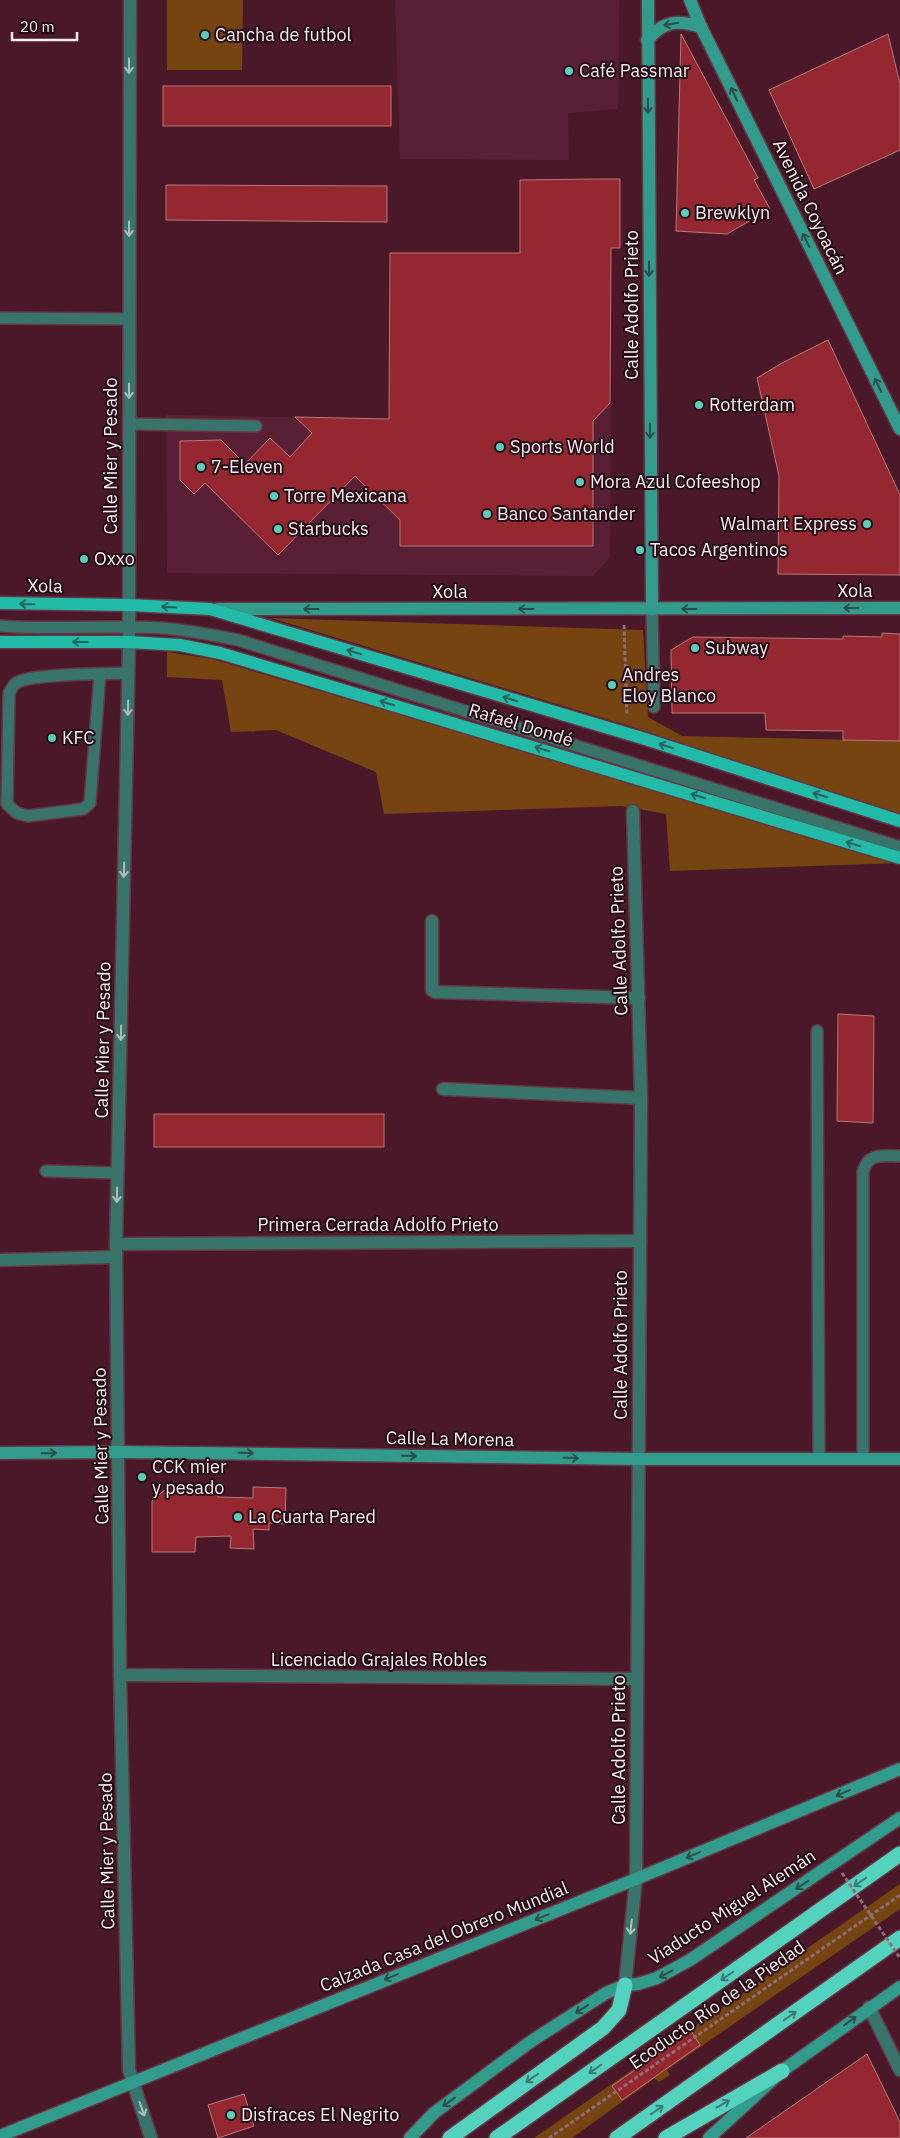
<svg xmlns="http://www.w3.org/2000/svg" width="900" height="2138" viewBox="0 0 900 2138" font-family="'IBM Plex Sans',sans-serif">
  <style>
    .built { fill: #592035 }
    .green { fill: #754411 }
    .building { fill: #952730; stroke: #b77977 }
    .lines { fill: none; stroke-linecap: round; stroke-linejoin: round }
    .lane-casing { stroke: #643646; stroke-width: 14 }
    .street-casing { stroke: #643646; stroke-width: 15 }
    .secondary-casing { stroke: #643646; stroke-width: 15 }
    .primary-casing { stroke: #643646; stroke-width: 15 }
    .highway-casing { stroke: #643646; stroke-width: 18 }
    .path { stroke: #916c79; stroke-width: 3; stroke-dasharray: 4 2.5; stroke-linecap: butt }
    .lane { stroke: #38746a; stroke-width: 11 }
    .street { stroke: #38746a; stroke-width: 12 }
    .secondary { stroke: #329c8c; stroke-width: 12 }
    .primary { stroke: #21bba7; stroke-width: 12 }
    .highway { stroke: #53d2be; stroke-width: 15 }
    .path-bridge { stroke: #916c79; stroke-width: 3; stroke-dasharray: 4 2.5; stroke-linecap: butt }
    .oneway { stroke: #2a4d4a }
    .oneway2 { stroke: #adbdbb }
    .oneway3 { stroke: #22645e }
    .oneway4 { stroke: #3d7972 }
    .poi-dot { fill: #5bcebb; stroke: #230c14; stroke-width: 2 }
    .labels { text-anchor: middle; stroke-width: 4; stroke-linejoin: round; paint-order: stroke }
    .poi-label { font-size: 18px; fill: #fbedf1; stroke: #230c14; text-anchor: start }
    .street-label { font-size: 18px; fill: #fbedf1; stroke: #230c14 }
  </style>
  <rect width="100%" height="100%" fill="#4b182a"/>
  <g class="built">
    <polygon points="395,0 619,0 618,109 568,113 569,160 400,159"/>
    <polygon points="611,253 610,558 593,576 167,573 166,415 389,419 389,400"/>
  </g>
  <g class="green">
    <polygon points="167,0 243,0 242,70 167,70"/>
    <polygon points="271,618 643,630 648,717 682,736 900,741 900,816 633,727"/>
    <polygon points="167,652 212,659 900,863 670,871 666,814 622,806 384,814 376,772 276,730 231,732 222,680 167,677"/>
    <polygon points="900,1884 900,1909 667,2070 670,2075 659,2082 655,2078 572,2138 534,2138"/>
  </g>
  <g class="building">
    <polygon points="681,34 758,178 754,180 770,209 727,234 676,231"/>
    <polygon points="888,34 900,84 900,150 814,189 769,90"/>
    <rect x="163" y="86" width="228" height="40"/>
    <polygon points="594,179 620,179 620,248 611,248 610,403 593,421 593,546 400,546 400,520 355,476 278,555 205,483 194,494 180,480 180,441 221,440 245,464 270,438 290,457 312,433 295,417 389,419 390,253 520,253 520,180"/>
    <polygon points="166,185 387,186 387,222 166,220"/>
    <polygon points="828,340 900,495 900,575 778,574 779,476 757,378 782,363"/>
    <polygon points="882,633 900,634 900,741 843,740 843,731 766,730 765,713 672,713 671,650 693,637 843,639 843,636 882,637"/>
    <polygon points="838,1014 874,1016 873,1123 837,1121"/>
    <rect x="154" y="1114" width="230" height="33"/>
    <polygon points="218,1487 218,1497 253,1498 253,1487 286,1488 285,1524 269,1523 269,1530 253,1529 254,1549 230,1548 231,1536 196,1537 195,1552 152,1552 152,1501 167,1488"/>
    <polygon points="691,2031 700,2045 622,2100 612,2086"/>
    <polygon points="867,2054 900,2122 900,2138 746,2138"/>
    <polygon points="244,2094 254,2126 218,2138 208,2105"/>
  </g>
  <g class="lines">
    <g class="lane-casing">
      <g id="lane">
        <polyline points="0,318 129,319"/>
        <polyline points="129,424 256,426"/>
        <polyline points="652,609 654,707"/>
        <path d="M 0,626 C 54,630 108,625 162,628 C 188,630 213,635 238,640 L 900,847"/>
        <path d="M 100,674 L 90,803 L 83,809 L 28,816 L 17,813 L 7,804 L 9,693 C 11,690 13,685 16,683 C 31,673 107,674 128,673"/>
        <polyline points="817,1031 819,1458"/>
        <polyline points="46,1171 117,1173"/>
        <path d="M 863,1459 L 863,1172 C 868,1152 883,1156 900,1156"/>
      </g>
    </g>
    <g class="street-casing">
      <g id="street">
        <polyline points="130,0 129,642 116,1244 120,1675 129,2070 151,2138"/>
        <polyline points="432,921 432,990 435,992 639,998"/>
        <polyline points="443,1089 641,1098"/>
        <polyline points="116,1244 640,1241"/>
        <polyline points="0,1260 116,1257"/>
        <polyline points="120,1675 637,1679"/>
        <polyline points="625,1985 636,1879 641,1098 633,811"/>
        <polyline points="869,2007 900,2070"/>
      </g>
    </g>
    <g class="secondary-casing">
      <g id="secondary">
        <polyline points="648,0 652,609"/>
        <polyline points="690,0 701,27 900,429"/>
        <path d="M 647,40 C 664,21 677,19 701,27"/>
        <polyline points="218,609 900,608"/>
        <polyline points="0,1453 119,1452 638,1459 900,1459"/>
        <polyline points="0,2136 636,1879 900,1769"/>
        <polyline points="410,2138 434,2113 530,2042 606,1993 625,1985 638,1984 657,1978 690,1960 900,1818"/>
        <polyline points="709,2138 782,2071 900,1987"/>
      </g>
    </g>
    <g class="primary-casing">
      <g id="primary">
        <polyline points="0,603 129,605 210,609 642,738 900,821"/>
        <polyline points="0,642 129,642 180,645 220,653 900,858"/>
      </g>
    </g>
    <g class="highway-casing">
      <g id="highway">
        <polyline points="450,2138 603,2028 619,2010 625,1985"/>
        <polyline points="497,2138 900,1854"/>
        <polyline points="617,2138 900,1938"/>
        <polyline points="666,2138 782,2071"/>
      </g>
    </g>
    <g class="path">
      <polyline points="624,625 627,716"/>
      <polyline points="549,2138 900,1895"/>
    </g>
    <use href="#lane" class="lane"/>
    <use href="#street" class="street"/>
    <use href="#secondary" class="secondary"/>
    <use href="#primary" class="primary"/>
    <use href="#highway" class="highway"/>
    <polyline class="path-bridge" points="842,1873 900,1958"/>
  </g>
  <defs><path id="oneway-shaft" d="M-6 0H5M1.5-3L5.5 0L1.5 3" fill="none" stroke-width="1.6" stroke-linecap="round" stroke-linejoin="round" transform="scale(1.25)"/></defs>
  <g class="oneway">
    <use href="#oneway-shaft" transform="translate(671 24) rotate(170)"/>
    <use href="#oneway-shaft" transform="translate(734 94) rotate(-116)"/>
    <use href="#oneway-shaft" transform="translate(648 106) rotate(90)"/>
    <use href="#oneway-shaft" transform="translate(806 240) rotate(-116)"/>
    <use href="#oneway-shaft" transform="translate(649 269) rotate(90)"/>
    <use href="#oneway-shaft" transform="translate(878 385) rotate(-116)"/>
    <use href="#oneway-shaft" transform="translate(650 431) rotate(90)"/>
    <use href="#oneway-shaft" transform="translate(851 608) rotate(180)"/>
    <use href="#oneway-shaft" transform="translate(311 609) rotate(180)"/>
    <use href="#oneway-shaft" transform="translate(526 609) rotate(180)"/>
    <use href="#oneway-shaft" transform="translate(689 609) rotate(180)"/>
    <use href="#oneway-shaft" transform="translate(49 1453) rotate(-1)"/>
    <use href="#oneway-shaft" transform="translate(246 1453) rotate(1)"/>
    <use href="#oneway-shaft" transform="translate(409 1456) rotate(1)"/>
    <use href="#oneway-shaft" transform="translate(571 1458) rotate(1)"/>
    <use href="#oneway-shaft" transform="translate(843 1793) rotate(157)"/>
    <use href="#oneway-shaft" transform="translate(693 1855) rotate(157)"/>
    <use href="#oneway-shaft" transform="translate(802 1885) rotate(146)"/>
    <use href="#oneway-shaft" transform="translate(542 1917) rotate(158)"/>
    <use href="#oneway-shaft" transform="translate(666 1974) rotate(152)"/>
    <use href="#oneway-shaft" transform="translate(391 1977) rotate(158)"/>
    <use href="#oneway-shaft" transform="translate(582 2009) rotate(147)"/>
    <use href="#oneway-shaft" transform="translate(850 2021) rotate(-36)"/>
    <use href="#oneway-shaft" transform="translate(449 2102) rotate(144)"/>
  </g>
  <g class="oneway2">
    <use href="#oneway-shaft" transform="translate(129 66) rotate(90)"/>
    <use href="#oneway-shaft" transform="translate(129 229) rotate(90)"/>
    <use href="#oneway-shaft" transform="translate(129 391) rotate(90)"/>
    <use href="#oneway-shaft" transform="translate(128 708) rotate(91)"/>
    <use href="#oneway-shaft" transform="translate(124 870) rotate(91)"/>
    <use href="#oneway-shaft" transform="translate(121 1033) rotate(91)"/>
    <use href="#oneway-shaft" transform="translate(117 1195) rotate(91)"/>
    <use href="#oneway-shaft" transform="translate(631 1927) rotate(96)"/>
    <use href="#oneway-shaft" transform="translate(142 2109) rotate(71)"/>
  </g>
  <g class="oneway3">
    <use href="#oneway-shaft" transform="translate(27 604) rotate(-179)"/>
    <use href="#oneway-shaft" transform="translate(169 607) rotate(-177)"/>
    <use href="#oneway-shaft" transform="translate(80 642) rotate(180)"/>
    <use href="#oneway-shaft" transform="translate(354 652) rotate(-163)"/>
    <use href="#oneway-shaft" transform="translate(510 699) rotate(-163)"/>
    <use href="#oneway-shaft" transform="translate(387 703) rotate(-163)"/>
    <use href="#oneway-shaft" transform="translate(666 746) rotate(-162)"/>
    <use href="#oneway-shaft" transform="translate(542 749) rotate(-163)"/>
    <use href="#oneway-shaft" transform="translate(820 795) rotate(-162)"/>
    <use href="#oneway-shaft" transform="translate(698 796) rotate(-163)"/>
    <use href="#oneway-shaft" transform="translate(853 844) rotate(-163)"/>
  </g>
  <g class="oneway4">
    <use href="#oneway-shaft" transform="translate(860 1882) rotate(145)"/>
    <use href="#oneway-shaft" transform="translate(727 1976) rotate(145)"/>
    <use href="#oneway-shaft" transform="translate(790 2016) rotate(-35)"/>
    <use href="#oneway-shaft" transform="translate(595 2069) rotate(145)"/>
    <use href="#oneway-shaft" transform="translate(532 2078) rotate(145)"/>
    <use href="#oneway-shaft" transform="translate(723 2104) rotate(-29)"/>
    <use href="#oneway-shaft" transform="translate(657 2110) rotate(-35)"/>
  </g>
  <g class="poi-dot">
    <circle cx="205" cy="35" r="5"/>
    <circle cx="569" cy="71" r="5"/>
    <circle cx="685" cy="213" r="5"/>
    <circle cx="699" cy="405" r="5"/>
    <circle cx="500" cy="447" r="5"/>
    <circle cx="201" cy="467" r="5"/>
    <circle cx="580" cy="482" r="5"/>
    <circle cx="274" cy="496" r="5"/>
    <circle cx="487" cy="514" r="5"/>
    <circle cx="867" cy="524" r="5"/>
    <circle cx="278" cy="529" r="5"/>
    <circle cx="640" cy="550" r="5"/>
    <circle cx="84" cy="559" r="5"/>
    <circle cx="695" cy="648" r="5"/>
    <circle cx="612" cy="685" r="5"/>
    <circle cx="52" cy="738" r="5"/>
    <circle cx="142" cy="1477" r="5"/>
    <circle cx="238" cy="1517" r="5"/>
    <circle cx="231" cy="2115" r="5"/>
  </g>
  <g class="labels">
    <g class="poi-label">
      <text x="215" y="41">Cancha de futbol</text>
      <text x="579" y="77">Café Passmar</text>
      <text x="695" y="219">Brewklyn</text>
      <text x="709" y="411">Rotterdam</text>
      <text x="510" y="453">Sports World</text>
      <text x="211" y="473">7-Eleven</text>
      <text x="590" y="488">Mora Azul Cofeeshop</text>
      <text x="284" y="502">Torre Mexicana</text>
      <text x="497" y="520">Banco Santander</text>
      <text x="857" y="530" text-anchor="end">Walmart Express</text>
      <text x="288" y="535">Starbucks</text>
      <text x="650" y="556">Tacos Argentinos</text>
      <text x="94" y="565">Oxxo</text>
      <text x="705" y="654">Subway</text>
      <text x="622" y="681">Andres<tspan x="622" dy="21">Eloy Blanco</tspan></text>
      <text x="62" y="744">KFC</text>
      <text x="152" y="1473">CCK mier<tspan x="152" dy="21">y pesado</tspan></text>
      <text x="248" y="1523">La Cuarta Pared</text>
      <text x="241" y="2121">Disfraces El Negrito</text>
    </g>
    <g class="street-label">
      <text transform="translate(810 207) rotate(64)" y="6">Avenida Coyoacán</text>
      <text transform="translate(632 305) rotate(-90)" y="6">Calle Adolfo Prieto</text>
      <text transform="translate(111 456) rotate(-90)" y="6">Calle Mier y Pesado</text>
      <text transform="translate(45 586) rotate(1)" y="6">Xola</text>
      <text x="855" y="597">Xola</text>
      <text x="450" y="598">Xola</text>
      <text transform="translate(521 725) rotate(17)" y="6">Rafaél Dondé</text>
      <text transform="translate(619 941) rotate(-92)" y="6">Calle Adolfo Prieto</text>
      <text transform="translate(103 1040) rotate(-89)" y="6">Calle Mier y Pesado</text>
      <text x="378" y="1231">Primera Cerrada Adolfo Prieto</text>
      <text transform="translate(621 1345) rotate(-90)" y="6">Calle Adolfo Prieto</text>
      <text transform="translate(450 1439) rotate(1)" y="6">Calle La Morena</text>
      <text transform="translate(101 1446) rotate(-91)" y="6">Calle Mier y Pesado</text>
      <text x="379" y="1666">Licenciado Grajales Robles</text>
      <text transform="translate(619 1750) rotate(-90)" y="6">Calle Adolfo Prieto</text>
      <text transform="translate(107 1851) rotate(-91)" y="6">Calle Mier y Pesado</text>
      <text transform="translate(732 1907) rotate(-33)" y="6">Viaducto Miguel Alemán</text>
      <text transform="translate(444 1937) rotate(-22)" y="6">Calzada Casa del Obrero Mundial</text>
      <text transform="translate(717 2005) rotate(-35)" y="6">Ecoducto Río de la Piedad</text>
    </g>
  </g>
  <path d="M12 32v8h65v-8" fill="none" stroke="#fbedf1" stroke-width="2.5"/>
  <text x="20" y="32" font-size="15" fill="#fbedf1" stroke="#230c14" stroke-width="4" paint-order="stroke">20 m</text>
</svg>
